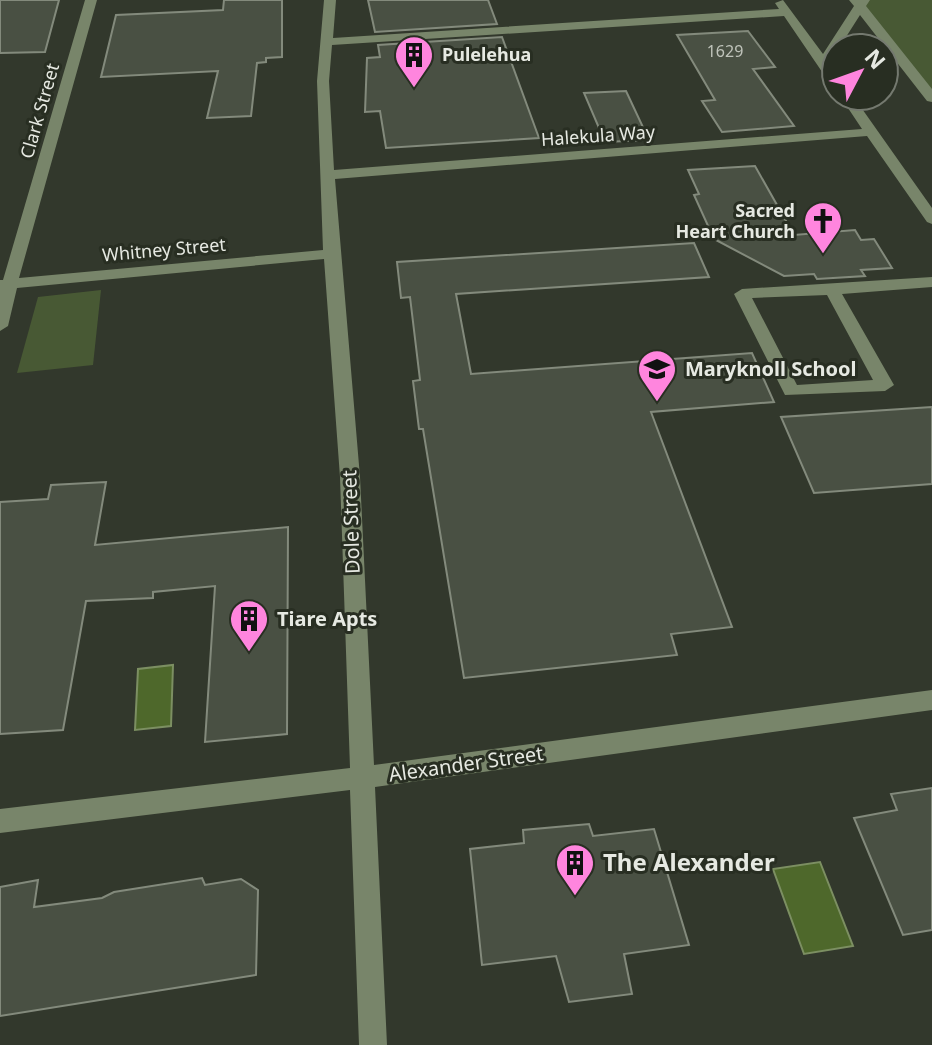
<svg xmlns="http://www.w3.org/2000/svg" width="932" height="1045" viewBox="0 0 932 1045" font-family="'Noto Sans',sans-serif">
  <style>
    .green { fill: #485934 }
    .water { fill: #4e682b; stroke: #7c8f62; stroke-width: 2 }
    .building { fill: #495043; stroke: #838a7c; stroke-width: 2 }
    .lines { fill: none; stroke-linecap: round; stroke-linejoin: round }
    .minor { fill: #78856a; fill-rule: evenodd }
    .labels { text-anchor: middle; stroke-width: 6; stroke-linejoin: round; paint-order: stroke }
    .number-label { font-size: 16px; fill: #bfc3ba }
    .far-poi-label { font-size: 18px; font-weight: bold; fill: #e6e9e2; stroke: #282e22; text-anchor: start }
    .far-street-label { font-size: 18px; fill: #e6e9e2; stroke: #282e22 }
    .poi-label { font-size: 20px; font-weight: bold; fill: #e6e9e2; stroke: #282e22; text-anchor: start }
    .street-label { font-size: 20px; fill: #e6e9e2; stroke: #282e22 }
    .near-poi-label { font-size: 24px; font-weight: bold; fill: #e6e9e2; stroke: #282e22; text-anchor: start }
  </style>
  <rect width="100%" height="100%" fill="#32382c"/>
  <g class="green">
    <polygon points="855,0 932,0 932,98"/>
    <polygon points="101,290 93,365 17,373 38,297"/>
  </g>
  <g class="water">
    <polygon points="173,665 171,726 135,730 138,669"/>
    <polygon points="820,862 853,946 804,954 773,869"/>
  </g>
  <g class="building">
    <polygon points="0,0 59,0 45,52 0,53"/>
    <polygon points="224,0 282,0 282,57 266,58 266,62 257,63 251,116 207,118 218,71 101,77 116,15 223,10"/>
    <polygon points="368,0 488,0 497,24 375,32"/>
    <polygon points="748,31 775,67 753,69 794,126 722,132 702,101 715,100 677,35"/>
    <polygon points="502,37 539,138 386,148 380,111 365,112 367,58 380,57 378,45"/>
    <polygon points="626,91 649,140 605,142 584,93"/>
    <polygon points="755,166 794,235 855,230 861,240 874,239 892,268 861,270 865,276 817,279 814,274 784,276 714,239 694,195 699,194 688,170"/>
    <polygon points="694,243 709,277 456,294 471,374 752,353 774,402 651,412 732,627 671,634 677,655 464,678 423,429 419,429 413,381 420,380 410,297 401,298 397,262"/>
    <polygon points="932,407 932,484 814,493 781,417"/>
    <polygon points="106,482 95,545 288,527 287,734 205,742 215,586 153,592 153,598 86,601 63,730 0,734 0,502 48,499 51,485"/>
    <polygon points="932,788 932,930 903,935 854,818 897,810 891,794"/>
    <polygon points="589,824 593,836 654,829 689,945 624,954 632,994 569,1002 556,956 482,965 470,849 524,843 523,830"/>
    <polygon points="202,878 205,885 241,879 258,890 256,975 0,1016 0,887 38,880 34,907 102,898 114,892"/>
  </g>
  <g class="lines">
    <g class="minor">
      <polygon points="85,0 97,0 19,278 323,250 317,81 324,0 336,0 333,38 779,9 775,3 783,0 823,54 854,6 849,0 870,0 866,6 932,89 932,102 927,101 860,15 839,48 836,48 829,64 836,73 836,86 831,85 784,16 332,45 329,81 334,170 862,129 840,96 853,96 932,208 932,224 927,222 867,136 335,179 360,477 374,765 932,690 932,710 375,787 387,1045 359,1045 350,790 0,833 0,809 350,768 340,477 324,259 17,288 8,326 0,331 0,280 3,280"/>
      <path d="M 932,277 L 932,287 L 842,294 L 894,385 L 885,391 L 785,395 L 734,294 L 742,289 ZM 827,295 L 873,380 L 797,385 L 752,298 Z"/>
    </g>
  </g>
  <defs>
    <g id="building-pin" transform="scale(2)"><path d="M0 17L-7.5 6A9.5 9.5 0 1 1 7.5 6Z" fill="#ff85de" stroke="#282e22"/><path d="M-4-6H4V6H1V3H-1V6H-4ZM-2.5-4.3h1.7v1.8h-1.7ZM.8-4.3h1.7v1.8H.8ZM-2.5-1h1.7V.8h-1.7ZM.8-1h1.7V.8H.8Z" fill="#111"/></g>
    <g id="church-pin" transform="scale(2)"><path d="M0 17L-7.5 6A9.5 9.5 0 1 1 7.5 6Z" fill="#ff85de" stroke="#282e22"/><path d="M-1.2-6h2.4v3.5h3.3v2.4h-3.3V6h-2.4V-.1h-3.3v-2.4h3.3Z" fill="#111"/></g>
    <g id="school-pin" transform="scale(2)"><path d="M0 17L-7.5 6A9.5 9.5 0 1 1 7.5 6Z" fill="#ff85de" stroke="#282e22"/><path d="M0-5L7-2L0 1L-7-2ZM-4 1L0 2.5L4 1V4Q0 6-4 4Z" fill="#111"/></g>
  </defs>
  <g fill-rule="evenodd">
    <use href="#building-pin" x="414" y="55"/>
    <use href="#church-pin" x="823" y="221"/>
    <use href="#school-pin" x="657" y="369"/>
    <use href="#building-pin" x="249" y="619"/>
    <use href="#building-pin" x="575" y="863"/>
  </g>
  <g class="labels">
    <g class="number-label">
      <text x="725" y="57">1629</text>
    </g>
    <g class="far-poi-label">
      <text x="442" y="61">Pulelehua</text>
      <text x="795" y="217" text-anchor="end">Sacred<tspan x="795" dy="21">Heart Church</tspan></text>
    </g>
    <g class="far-street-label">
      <text transform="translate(40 111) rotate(-74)" y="6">Clark Street</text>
      <text transform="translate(598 136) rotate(-4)" y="6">Halekula Way</text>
      <text transform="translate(164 250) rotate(-5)" y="6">Whitney Street</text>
    </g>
    <g class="poi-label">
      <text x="685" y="376">Maryknoll School</text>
      <text x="277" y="626">Tiare Apts</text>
    </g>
    <g class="street-label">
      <text transform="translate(351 522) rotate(-92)" y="7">Dole Street</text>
      <text transform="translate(466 764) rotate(-8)" y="7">Alexander Street</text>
    </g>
    <g class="near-poi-label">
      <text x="603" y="871">The Alexander</text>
    </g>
  </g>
  <g transform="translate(860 72) rotate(49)"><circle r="38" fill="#282e22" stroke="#74796f" stroke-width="2"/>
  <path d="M0-6L14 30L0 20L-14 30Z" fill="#ff85de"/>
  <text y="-12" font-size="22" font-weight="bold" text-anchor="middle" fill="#e6e9e2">N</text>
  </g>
</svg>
